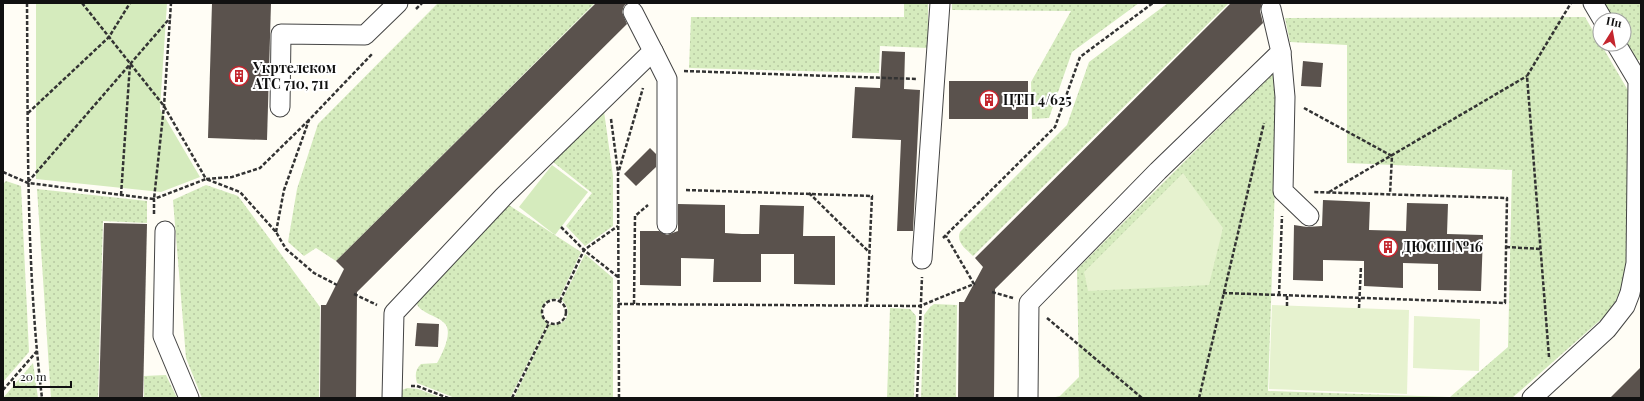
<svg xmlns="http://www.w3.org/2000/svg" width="1644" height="401" viewBox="0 0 1644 401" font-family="'Playfair Display',serif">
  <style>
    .park { fill: #d5ebbd }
    .garden { fill: url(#garden-dots) }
    .pitch { fill: #e6f2cf }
    .building { fill: #5a524d }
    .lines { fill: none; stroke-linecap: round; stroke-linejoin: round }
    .minor-casing { stroke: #444; stroke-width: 21 }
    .path { stroke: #333; stroke-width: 2.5; stroke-dasharray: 4 2; stroke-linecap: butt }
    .minor { stroke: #fff; stroke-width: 19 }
    .labels { text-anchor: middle; stroke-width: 4; stroke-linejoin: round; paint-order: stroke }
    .poi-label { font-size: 14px; font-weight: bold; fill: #111; stroke: #fff; text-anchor: start }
  </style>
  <defs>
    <pattern id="garden-dots" width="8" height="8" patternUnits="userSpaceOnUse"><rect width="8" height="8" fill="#d5ebbd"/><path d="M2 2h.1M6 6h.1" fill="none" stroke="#b6c8a1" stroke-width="1.8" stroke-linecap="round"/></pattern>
  </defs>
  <rect width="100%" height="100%" fill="#fffdf5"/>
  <g class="park">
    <polygon points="36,3 167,3 160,109 200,177 161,192 36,179"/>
    <polygon points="552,165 588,192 555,235 519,207"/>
  </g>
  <g class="garden">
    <polygon points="438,3 595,3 336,261 316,248 304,256 288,242 297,189 318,124"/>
    <polygon points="904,3 928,3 928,48 880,46 879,73 689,68 691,17 904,17"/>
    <polygon points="952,3 1139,3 1072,52 1049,118 1032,119 1031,82 1071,11 952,10"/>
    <path d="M 1168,3 L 1229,3 L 973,256 C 966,249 956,243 960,232 L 1067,125 L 1089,62 Z"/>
    <polygon points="1604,3 1641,3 1641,60 1634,60 1624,41 1624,20 1613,20"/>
    <path d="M 1585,17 L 1629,92 L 1626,263 C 1624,283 1619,300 1606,315 L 1512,398 L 1051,398 L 1060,396 L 1079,377 L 1077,269 L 1279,67 L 1268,391 L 1450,397 L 1508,347 L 1512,170 L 1347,163 L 1347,45 L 1290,42 L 1285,18 Z"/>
    <polygon points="603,104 613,176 613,226 585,246 566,226 592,193 548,158"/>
    <polygon points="6,181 21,186 29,352 3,382 3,184"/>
    <polygon points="206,185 238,196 320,307 319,398 202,398 186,358 173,200"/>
    <polygon points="37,189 147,201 147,223 103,221 98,398 51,398"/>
    <path d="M 504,202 L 581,252 L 559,299 C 551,298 545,300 542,308 L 542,317 L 548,323 L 510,398 L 455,398 L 417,383 C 415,375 415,370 421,364 L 437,363 C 442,354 452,335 446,325 C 442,319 432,316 427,313 C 422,310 418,308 416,302 Z"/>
    <path d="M 585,254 L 613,278 L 613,398 L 514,398 L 549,324 C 566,328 574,312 562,300 Z"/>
    <polygon points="934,304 957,305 956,398 921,398 924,315 930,307"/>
    <polygon points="890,308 910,309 916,316 914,398 887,398"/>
    <polygon points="33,363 38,398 3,398"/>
    <polygon points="166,375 177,398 144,398 144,376"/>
    <polygon points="407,388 418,389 442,398 400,398 402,390"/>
  </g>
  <g class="pitch">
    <polygon points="1183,173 1223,228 1209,285 1088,291 1084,272"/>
    <polygon points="1272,305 1409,310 1407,394 1269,389"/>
    <polygon points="1414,316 1480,319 1479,371 1413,368"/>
  </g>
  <g class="building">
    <polygon points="212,3 271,3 267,140 208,138"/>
    <polygon points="596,3 627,3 624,6 622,12 627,24 357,292 356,398 320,398 321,305 326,305 344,269 336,261"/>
    <polygon points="1231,3 1262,3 1260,11 1263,23 995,289 994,398 958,398 959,302 964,302 983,267 975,258"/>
    <polygon points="882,51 905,52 904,89 920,90 913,231 897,231 901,140 852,138 855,87 880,88"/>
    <polygon points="1303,61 1323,63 1321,87 1301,86"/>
    <rect x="949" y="81" width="79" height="38"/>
    <polygon points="650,148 656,154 656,167 636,186 624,174"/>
    <polygon points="1323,200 1370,202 1369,230 1406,231 1407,203 1448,204 1447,234 1483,235 1481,291 1438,290 1438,264 1403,263 1403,288 1364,286 1364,261 1323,260 1323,281 1293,280 1294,225 1307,227 1322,226"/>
    <polygon points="678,204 725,205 725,233 742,234 759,234 760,205 804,206 803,236 835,236 835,285 794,284 794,254 761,254 761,282 713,282 714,259 681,258 681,286 640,285 640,231 659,231 667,235 678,231"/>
    <polygon points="104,223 147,224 143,398 99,398"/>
    <polygon points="417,323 439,324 438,347 415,346"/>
    <polygon points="1641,367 1641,398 1610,398"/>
  </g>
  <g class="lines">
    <g class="minor-casing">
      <g id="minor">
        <polyline points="1593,3 1603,20"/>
        <polyline points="653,51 667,79 667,224"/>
        <polyline points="1281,52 1285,97 1283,191 1309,216"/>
        <polyline points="280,107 281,34 365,35 398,3"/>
        <polyline points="165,231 163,336 189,398"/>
        <polyline points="922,259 940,3"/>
        <polyline points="392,398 394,313 504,196 653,51 633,12"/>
        <polyline points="1028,398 1029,303 1158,171 1281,52 1271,9"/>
        <polyline points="1532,398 1607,329 1625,306 1630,293 1636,263 1638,81 1616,44"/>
      </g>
    </g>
    <g class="path">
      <path d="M 27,3 C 28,135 26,267 42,398"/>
      <polyline points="82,3 164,106 206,179 232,177 260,168 309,120"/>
      <polyline points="416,9 422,3"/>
      <polyline points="684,71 917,79"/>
      <polyline points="1304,108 1392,156 1390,194"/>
      <polyline points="28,113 109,37 130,3"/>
      <polyline points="611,119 618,172"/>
      <polyline points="3,172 28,183 154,199 164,106 171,3"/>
      <polyline points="28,182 170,18"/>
      <polyline points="686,190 872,196 867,305"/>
      <polyline points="1329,192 1527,76"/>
      <polyline points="809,193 869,252"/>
      <polyline points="121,195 130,64"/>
      <polyline points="154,214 154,199 206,179 240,192 276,232 286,249 314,273 337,285"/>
      <polyline points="561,227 584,250 618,277"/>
      <polyline points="276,232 284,190 309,120 373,53"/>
      <polyline points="943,238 1055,127 1080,57 1153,3"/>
      <polyline points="1506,247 1541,249"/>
      <polyline points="992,292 1013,298"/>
      <polyline points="1223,293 1505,303 1507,198 1313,192"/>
      <polyline points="354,294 377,305"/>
      <polyline points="1279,295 1282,216"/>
      <circle cx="554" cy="312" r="12"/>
      <polyline points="560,301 584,250 618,226"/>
      <polyline points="618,304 920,306 974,284 946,236"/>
      <polyline points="634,304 635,216 648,205"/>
      <polyline points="1287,306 1287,295"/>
      <polyline points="1359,308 1361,266"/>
      <polyline points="1047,318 1142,398"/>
      <polyline points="1549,357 1527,76 1571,3"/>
      <polyline points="411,386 417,386 448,398"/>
      <polyline points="3,390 37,351"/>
      <polyline points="512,398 549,323"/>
      <polyline points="619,398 618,174 643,88"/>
      <polyline points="917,398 922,277"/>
      <polyline points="1199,398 1264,123"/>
    </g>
    <use href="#minor" class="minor"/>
  </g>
  <defs>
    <g id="building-ring" transform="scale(1)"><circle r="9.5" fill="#fff" stroke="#c4262e" stroke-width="1.5"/><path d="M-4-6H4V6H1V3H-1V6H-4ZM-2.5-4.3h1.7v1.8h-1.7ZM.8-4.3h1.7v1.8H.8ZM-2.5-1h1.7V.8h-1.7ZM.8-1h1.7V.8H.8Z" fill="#c4262e"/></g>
  </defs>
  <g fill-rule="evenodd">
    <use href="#building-ring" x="239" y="76"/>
    <use href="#building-ring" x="989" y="100"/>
    <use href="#building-ring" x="1388" y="247"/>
  </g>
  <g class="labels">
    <g class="poi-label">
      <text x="253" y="73">Укртелеком<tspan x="253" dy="16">АТС 710, 711</tspan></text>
      <text x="1003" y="105">ЦТП 4/625</text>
      <text x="1402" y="252">ДЮСШ №16</text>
    </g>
  </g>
  <rect width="1644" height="401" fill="none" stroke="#111111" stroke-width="8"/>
  <g transform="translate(1612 32) rotate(11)"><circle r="19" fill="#ffffff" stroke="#a0a0a0"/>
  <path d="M0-3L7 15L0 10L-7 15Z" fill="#c4262e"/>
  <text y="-6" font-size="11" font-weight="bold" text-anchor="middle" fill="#111111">Пн</text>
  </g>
  <path d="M14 381v6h57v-6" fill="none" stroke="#111111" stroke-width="2"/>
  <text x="20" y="381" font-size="12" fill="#111111" stroke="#ffffff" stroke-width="3" paint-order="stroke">20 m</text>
</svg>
